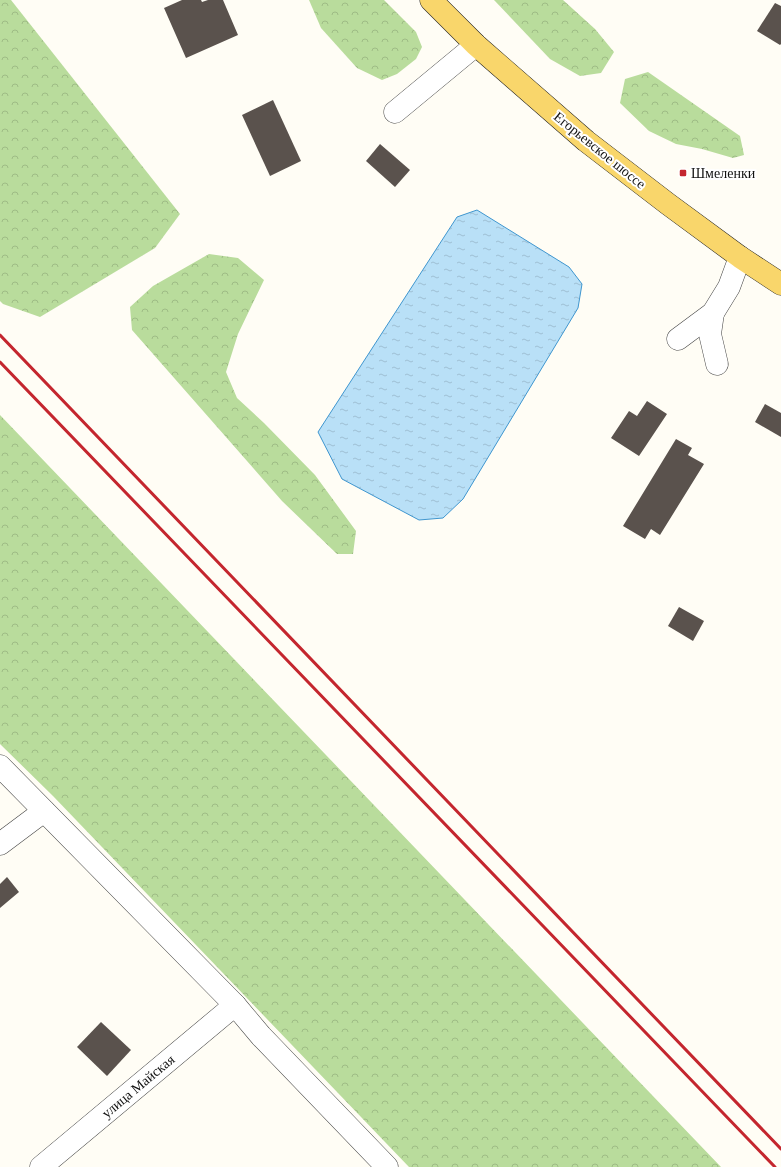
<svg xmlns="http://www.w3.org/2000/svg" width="781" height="1167" viewBox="0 0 781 1167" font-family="Georgia,serif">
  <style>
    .forest { fill: url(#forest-crowns) }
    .water { fill: url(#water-ripples); stroke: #3f96cf }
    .building { fill: #5a524d }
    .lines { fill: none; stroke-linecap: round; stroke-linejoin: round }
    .minor-casing { stroke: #444; stroke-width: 23 }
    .major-casing { stroke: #222; stroke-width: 23 }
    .minor { stroke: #fff; stroke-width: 22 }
    .major { stroke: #f9d66b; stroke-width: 22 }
    .rail { stroke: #c4262e; stroke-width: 3 }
    .poi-dot { fill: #c4262e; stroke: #fff; stroke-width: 1.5 }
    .labels { text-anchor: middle; stroke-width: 4; stroke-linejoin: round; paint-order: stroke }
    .street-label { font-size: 14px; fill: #111; stroke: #fff }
    .poi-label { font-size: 14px; fill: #111; stroke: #fff; text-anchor: start }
  </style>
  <defs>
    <pattern id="forest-crowns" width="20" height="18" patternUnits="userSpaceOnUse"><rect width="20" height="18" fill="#b9dc9c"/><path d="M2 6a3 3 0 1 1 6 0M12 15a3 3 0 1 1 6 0" fill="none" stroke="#9ebc85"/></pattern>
    <pattern id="water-ripples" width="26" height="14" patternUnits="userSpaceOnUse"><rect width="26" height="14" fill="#b9e0f7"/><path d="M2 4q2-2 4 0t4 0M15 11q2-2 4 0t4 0" fill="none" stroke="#9ebfd3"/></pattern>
  </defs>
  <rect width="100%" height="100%" fill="#fffdf5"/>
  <g class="forest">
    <polygon points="0,0 11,0 180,214 155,248 40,317 3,304 0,301"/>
    <polygon points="309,0 384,0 416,32 422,47 416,59 397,74 382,80 357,68 321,28"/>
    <polygon points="494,0 563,0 595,29 614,52 601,73 580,76 550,59"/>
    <polygon points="648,72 740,136 744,155 733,158 702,149 676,144 649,131 620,103 625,79"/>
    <polygon points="209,254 238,258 264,280 238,334 226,372 237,398 264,423 315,475 356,531 353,554 337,554 282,501 132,330 130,307 153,286"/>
    <polygon points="0,415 721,1167 409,1167 53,796 0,744"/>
  </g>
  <polygon class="water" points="477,210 569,267 582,284 578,308 463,499 443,518 419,520 342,479 318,432 457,217"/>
  <g class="building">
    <polygon points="182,0 201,0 202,2 208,0 223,0 238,35 186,58 164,8"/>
    <polygon points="775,3 781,6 781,44 780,45 757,31"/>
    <polygon points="273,100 301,161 270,176 242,115"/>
    <polygon points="380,144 410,170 395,187 366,161"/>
    <polygon points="647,401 667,414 639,456 611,438 629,411 637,416"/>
    <polygon points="765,404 781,413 781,437 755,422"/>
    <polygon points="676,439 692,448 688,455 704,464 660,535 651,529 645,539 623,526"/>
    <polygon points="679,607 704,621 693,641 668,626"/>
    <polygon points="7,877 19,892 0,908 0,884"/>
    <polygon points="101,1022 131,1050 107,1076 77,1047"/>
  </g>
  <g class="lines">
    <g class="minor-casing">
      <g id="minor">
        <polyline points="395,112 476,45"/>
        <polyline points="713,313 710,334 717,364"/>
        <polyline points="678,339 713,313 729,287 740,257"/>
        <polyline points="0,766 235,1005 261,1036 387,1167"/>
        <polyline points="0,844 44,811"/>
        <polyline points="41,1167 235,1005"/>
      </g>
    </g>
    <g class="major-casing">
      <polyline id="major" points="431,0 476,45 586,141 668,204 740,257 781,284"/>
    </g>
    <use href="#minor" class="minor"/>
    <use href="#major" class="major"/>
    <g class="rail">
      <polyline points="0,335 781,1149"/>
      <polyline points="0,362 775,1167"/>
    </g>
  </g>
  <rect class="poi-dot" x="679" y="169" width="8" height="8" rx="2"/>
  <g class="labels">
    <g class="street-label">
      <text transform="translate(600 150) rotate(39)" y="5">Егорьевское шоссе</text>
      <text transform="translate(138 1086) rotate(-40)" y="5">улица Майская</text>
    </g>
    <g class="poi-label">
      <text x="691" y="178">Шмеленки</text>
    </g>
  </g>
</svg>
